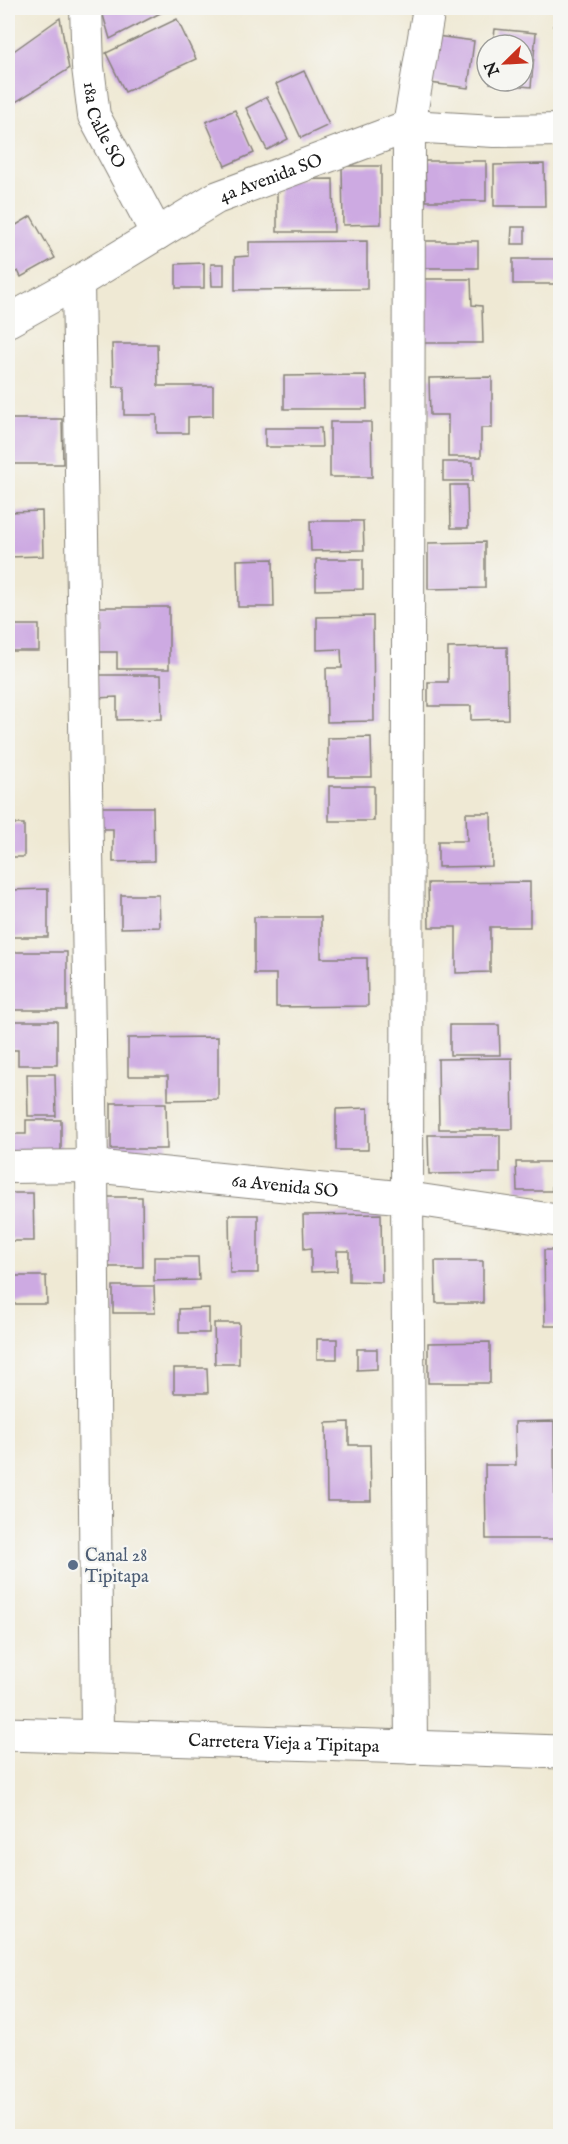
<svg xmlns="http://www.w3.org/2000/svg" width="568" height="2144" viewBox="0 0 568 2144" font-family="'IM FELL English',serif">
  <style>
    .building { fill: #cdaae2 }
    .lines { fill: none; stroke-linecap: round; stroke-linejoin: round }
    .street-casing { stroke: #868278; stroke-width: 34 }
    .secondary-casing { stroke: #868278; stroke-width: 35 }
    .street { stroke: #fff; stroke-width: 32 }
    .secondary { stroke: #fff; stroke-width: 33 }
    .service-dot { fill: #5c6f8a; stroke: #f6f6f2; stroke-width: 2 }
    .labels { text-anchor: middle; stroke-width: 4.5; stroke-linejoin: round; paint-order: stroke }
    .street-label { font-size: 18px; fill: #1c1c1c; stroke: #f6f6f2 }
    .service-label { font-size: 18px; fill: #4e5e75; stroke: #f6f6f2; text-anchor: start }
  </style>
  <rect width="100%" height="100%" fill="#f6f6f2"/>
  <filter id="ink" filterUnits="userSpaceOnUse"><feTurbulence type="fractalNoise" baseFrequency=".0167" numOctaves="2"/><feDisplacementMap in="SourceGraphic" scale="12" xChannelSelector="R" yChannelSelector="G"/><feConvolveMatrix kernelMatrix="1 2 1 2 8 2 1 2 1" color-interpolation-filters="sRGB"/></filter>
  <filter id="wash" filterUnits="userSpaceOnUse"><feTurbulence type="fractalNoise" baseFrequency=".008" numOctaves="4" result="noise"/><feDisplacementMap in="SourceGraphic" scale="24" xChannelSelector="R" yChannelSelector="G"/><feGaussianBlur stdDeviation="1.35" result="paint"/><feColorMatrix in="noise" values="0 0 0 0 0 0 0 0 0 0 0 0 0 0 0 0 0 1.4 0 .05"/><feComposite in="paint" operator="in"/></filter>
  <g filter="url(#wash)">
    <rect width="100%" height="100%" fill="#efe9d4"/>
    <g id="blocks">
      <g class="building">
        <polygon points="101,8 170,8 110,39"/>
        <polygon points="554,13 560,13 560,91 554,90"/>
        <polygon points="60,18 69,69 11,105 8,55"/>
        <polygon points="177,19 196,59 125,92 106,53"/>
        <polygon points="495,29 536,33 531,87 490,83 490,81 523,81 523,45 493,45"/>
        <polygon points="436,36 474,41 468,88 430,83"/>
        <polygon points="304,71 329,125 301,138 276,84"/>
        <polygon points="267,97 288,139 267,150 246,108"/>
        <polygon points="235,110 254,153 225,166 206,122"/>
        <polygon points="425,161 486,161 486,201 426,201"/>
        <polygon points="544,164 545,206 494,206 494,165"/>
        <polygon points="342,166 381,166 381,224 343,225"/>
        <polygon points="333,179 334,232 277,232 277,180"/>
        <polygon points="31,216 55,258 21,277 18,271 8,276 8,230"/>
        <polygon points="512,227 525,227 525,244 511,244"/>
        <polygon points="367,241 367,289 235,290 235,257 249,256 249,242"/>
        <polygon points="422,241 478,241 478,268 423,268"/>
        <rect x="513" y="259" width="47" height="25"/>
        <polygon points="204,263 204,288 176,288 176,264"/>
        <polygon points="211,264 224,264 224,286 212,286"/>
        <polygon points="424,279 471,279 472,305 482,306 483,343 424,343"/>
        <polygon points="112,344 157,344 158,386 213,386 213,416 188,417 188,433 157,433 157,415 124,415 124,387 113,387"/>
        <polygon points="366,375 367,409 284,409 284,376"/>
        <polygon points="492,377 492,428 481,428 481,457 448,457 448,415 430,415 429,378"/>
        <polygon points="8,419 62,419 63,464 8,464"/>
        <polygon points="330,422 371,422 372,477 330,477"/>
        <polygon points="265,428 321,428 322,447 265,447"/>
        <rect x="443" y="462" width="30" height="19"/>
        <polygon points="450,485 467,485 468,528 451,528"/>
        <polygon points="42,511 43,556 8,557 8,512"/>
        <polygon points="310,521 363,521 364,550 311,551"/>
        <polygon points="485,542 485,588 428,589 428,543"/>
        <polygon points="273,559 274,607 238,607 237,560"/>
        <polygon points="316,559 363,559 363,589 316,590"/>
        <polygon points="98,607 169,607 169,669 117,669 117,652 99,652"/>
        <polygon points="373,616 374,721 327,722 326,668 342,668 341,649 317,650 317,617"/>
        <rect x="8" y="625" width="31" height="26"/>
        <polygon points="507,647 508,719 471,720 471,706 428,706 428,682 448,682 448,648"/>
        <polygon points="96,675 161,675 162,719 117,720 117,697 96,698"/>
        <polygon points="371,737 372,777 328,777 328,738"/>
        <rect x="329" y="786" width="45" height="35"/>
        <polygon points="98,807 153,807 154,861 113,862 113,829 98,829"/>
        <polygon points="466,813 491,813 492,866 438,867 438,841 467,841"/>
        <rect x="8" y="824" width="16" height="33"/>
        <polygon points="530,882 530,927 490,927 490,972 456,973 456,927 429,927 428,883"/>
        <polygon points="48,889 48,937 8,937 8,890"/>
        <polygon points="121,895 159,895 160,927 121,928"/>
        <polygon points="254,917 321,917 321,958 367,958 368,1006 276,1007 276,974 254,974"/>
        <rect x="8" y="952" width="59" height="58"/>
        <polygon points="8,1021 57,1021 57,1065 18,1065 18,1050 8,1050"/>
        <polygon points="450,1025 499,1025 500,1055 450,1055"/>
        <polygon points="218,1037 218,1099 168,1100 168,1076 128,1076 128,1038"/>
        <polygon points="512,1058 513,1129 439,1129 438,1059"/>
        <polygon points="27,1074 55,1074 56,1116 28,1116"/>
        <polygon points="111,1103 166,1103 167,1149 111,1149"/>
        <polygon points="368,1108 368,1150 336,1150 336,1109"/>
        <polygon points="26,1120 61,1120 61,1158 8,1158 8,1134 26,1134"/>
        <polygon points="428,1135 500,1135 500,1173 429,1174"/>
        <polygon points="516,1162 552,1162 552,1191 517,1191"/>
        <polygon points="8,1193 33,1193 34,1241 8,1241"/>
        <polygon points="105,1197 142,1197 143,1267 106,1267"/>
        <polygon points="381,1214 382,1282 349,1281 349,1251 337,1251 337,1271 311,1272 311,1248 304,1249 303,1215"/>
        <polygon points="229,1215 258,1215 258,1273 230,1273"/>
        <polygon points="544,1250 560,1250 560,1326 545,1326"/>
        <polygon points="154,1257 198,1257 199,1280 154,1281"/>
        <polygon points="435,1261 483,1261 483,1303 436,1303"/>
        <polygon points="12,1276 46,1276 47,1304 12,1304"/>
        <polygon points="113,1286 154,1286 155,1313 113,1313"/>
        <polygon points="209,1308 209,1333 179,1333 179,1309"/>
        <polygon points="214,1323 239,1323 239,1364 215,1364"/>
        <rect x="317" y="1339" width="20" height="20"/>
        <polygon points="490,1342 490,1383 428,1383 428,1343"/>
        <polygon points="357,1349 377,1349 377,1369 357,1370"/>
        <polygon points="174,1368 207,1368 208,1393 174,1393"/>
        <polygon points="554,1421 555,1539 486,1539 485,1465 516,1465 515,1422"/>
        <polygon points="349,1422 349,1445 370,1445 371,1501 327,1501 326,1423"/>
      </g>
    </g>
  </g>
  <g filter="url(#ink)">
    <use href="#blocks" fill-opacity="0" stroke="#868278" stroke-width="1.5"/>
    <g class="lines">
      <g class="street-casing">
        <g id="street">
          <path id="s1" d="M 86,8 L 88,67 L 94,116 L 157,234"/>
          <polyline points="78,282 92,1166 97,1737"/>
          <path id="s2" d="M 8,321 L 78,282 L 216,198 L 409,126 L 494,131 L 560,130"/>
          <path id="s3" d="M 8,1167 L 92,1166 L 407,1198 L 560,1221"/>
          <polyline points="411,1748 407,1198 409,126 429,8"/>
        </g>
      </g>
      <g class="secondary-casing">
        <g id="secondary">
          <path id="s4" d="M 8,1734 L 560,1752"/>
        </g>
      </g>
      <use href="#street" class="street"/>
      <use href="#secondary" class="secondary"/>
    </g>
  </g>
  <circle class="service-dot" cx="73" cy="1565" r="6"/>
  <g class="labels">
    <g class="street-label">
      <text dy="6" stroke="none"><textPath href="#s1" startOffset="120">18a Calle SO</textPath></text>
      <text dy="6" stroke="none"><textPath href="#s2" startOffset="300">4a Avenida SO</textPath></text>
      <text dy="6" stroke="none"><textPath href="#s3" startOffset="278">6a Avenida SO</textPath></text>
      <text dy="6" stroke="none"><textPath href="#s4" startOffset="276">Carretera Vieja a Tipitapa</textPath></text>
    </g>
    <g class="service-label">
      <text x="85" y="1561">Canal 28<tspan x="85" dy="21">Tipitapa</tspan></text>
    </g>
  </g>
  <rect width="568" height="2144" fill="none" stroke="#f6f6f2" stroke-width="30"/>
  <g transform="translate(505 63) rotate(246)"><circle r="28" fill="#f6f6f2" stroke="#9f9f9c" stroke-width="1.5"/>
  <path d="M0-4.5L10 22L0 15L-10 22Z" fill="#c8321e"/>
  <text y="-9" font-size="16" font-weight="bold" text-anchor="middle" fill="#1c1c1c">N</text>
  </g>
</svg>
